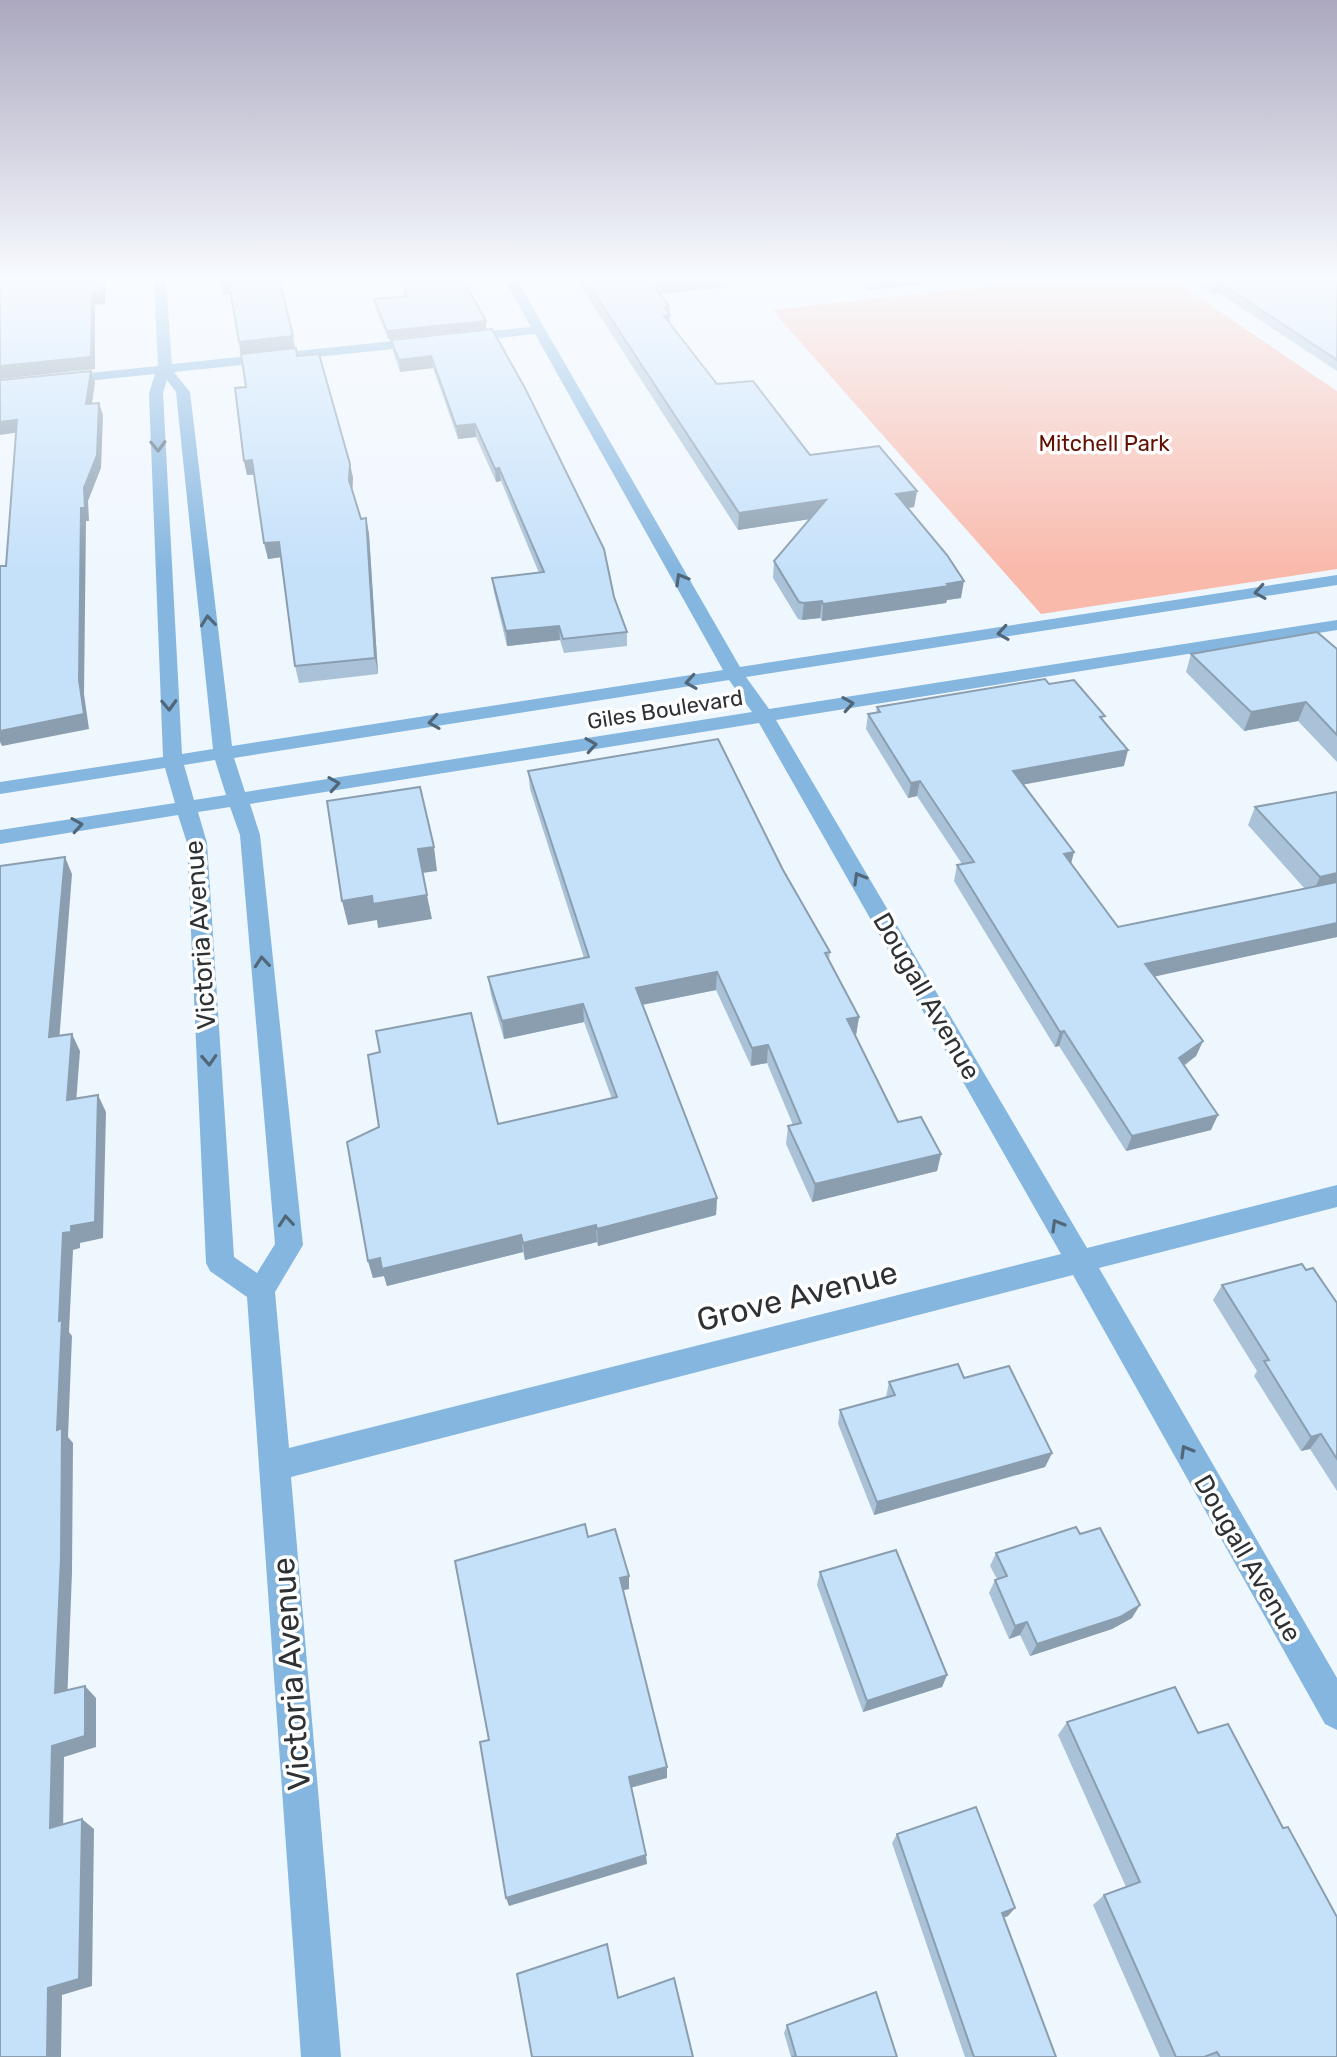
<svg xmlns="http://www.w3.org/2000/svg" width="1337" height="2057" viewBox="0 0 1337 2057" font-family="Rubik,sans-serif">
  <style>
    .green { fill: #f9baac }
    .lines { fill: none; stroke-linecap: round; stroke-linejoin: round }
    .street { fill: #85b6df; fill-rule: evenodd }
    .wall { fill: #a9c2d7 }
    .shaded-wall { fill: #8a9eaf }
    .building { fill: #c5e1fa; stroke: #8a9eaf; stroke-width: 2 }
    .oneway { stroke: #516779 }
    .labels { text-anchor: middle; stroke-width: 7; stroke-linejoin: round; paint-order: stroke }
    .far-park-label { font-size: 22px; fill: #621102; stroke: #fff }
    .far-street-label { font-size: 22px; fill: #2e3235; stroke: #fff }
    .street-label { font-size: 26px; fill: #2e3235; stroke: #fff }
    .near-street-label { font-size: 32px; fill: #2e3235; stroke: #fff }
  </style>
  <rect width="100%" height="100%" fill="#eff7fe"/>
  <polygon class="green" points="1025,282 1176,282 1337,391 1337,569 1041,614 772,310"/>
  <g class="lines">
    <path class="street" d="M 154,282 L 166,282 L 172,364 L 422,338 L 428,342 L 422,346 L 174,372 L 190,392 L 232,746 L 723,670 L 535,334 L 462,342 L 456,338 L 462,334 L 531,327 L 506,282 L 518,282 L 740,667 L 1337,575 L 1337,585 L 746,677 L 769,709 L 1337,620 L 1337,630 L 776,720 L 1087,1248 L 1337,1185 L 1337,1207 L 1099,1268 L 1337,1678 L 1337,1730 L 1325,1724 L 1073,1275 L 291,1477 L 341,2057 L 301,2057 L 247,1297 L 210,1271 L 206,1263 L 187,843 L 178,815 L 0,844 L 0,830 L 175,803 L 165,768 L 0,794 L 0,782 L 163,757 L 149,393 L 155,374 L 0,390 L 0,382 L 158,366 ZM 167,380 L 176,392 L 213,749 L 182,754 L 163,393 ZM 729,680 L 752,712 L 245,792 L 234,758 ZM 759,723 L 1061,1254 L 289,1448 L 275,1292 L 303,1245 L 260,835 L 250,804 ZM 215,760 L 226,795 L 194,800 L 184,765 ZM 230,807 L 240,835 L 275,1244 L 257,1273 L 234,1257 L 207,843 L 198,812 Z"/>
  </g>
  <g class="wall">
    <polygon points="221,282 295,348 297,356 350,464 353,478 352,490 361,519 366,518 369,534 378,674 299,683 295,666 281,557 268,559 254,475 247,475 244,461 246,387 231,294 224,295"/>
    <polygon points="400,282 468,282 471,294 486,321 486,329 388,339 375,307 374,299 405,296"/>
    <polygon points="578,282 730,282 729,287 660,294 669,306 670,323 717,384 810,455 917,491 914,507 908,508 961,598 947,600 946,603 822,621 820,618 802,620 798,619 773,578 774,561 810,519 738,530"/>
    <polygon points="859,282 923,282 922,285 868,290"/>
    <polygon points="1195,282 1337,282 1337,371 1219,293 1212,294"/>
    <polygon points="492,329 614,597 627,632 627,646 564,653 560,640 507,646 494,592 492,578 539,573 501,481 496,482 476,437 458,439 433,368 400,372 393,352 391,340"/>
    <polygon points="1337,649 1337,762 1298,721 1244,731 1186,672 1191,654"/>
    <polygon points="1049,684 1104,722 1124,766 1023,784 1071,863 1118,927 1305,889 1248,825 1255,807 1337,792 1337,937 1154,976 1203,1041 1196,1056 1184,1066 1211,1130 1126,1151 1059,1046 1055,1047 954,881 957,865 962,864 917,796 908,798 866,729 868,714 876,713 877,707"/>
    <polygon points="528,771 783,870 830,952 829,960 859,1017 856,1035 855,1035 898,1122 941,1154 937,1171 812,1202 786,1144 788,1126 793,1125 767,1063 751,1066 716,990 642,1005 717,1198 716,1215 598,1246 597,1242 525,1260 523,1252 387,1286 384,1276 373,1278 368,1261 498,1124 612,1099 584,1022 504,1039 491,995 488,977 584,958 530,789"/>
    <polygon points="1306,1270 1337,1303 1337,1491 1310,1449 1301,1451 1254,1376 1257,1371 1213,1300 1222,1285"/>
    <polygon points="964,1378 1052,1453 1045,1467 874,1515 838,1424 840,1410 886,1397 889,1382"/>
    <polygon points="996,1553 1132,1618 1112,1629 1030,1656 1020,1635 1009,1639 989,1593 995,1580 997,1579 990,1566"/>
    <polygon points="820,1572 947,1675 942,1687 863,1712 817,1585"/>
    <polygon points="1067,1722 1198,1733 1283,1828 1337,2057 1160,2057 1093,1905 1104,1895 1126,1887 1058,1735"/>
    <polygon points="897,1834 1008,1916 1004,1917 1056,2057 965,2057 892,1843"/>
    <polygon points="787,2025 897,2057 791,2057 784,2033"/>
  </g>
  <g class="shaded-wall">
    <polygon points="103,282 106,282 105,304 95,305 95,369 0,379 0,366 92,293"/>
    <polygon points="650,282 730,282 729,287 651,295"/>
    <polygon points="886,282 923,282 922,285 868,290 869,284"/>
    <polygon points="229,283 231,294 224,295 221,284"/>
    <polygon points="1222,284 1219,293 1212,294 1215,285"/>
    <polygon points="669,306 670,329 664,330 664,307"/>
    <polygon points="486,321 486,329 388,339 387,331"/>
    <polygon points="293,336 295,348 241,354 239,342"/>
    <polygon points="431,356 433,368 400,372 399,360"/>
    <polygon points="91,371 95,383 90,417 86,404"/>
    <polygon points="99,403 103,415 101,468 88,501 89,521 86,521 84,694 89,729 2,746 0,742 0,731 79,680 81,508 84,488"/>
    <polygon points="17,420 21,432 0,435 0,422"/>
    <polygon points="475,424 476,437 458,439 456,426"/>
    <polygon points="252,460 256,474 247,475 244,461"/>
    <polygon points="350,464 353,478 352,495 349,480"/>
    <polygon points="499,468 501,481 496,482 495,469"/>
    <polygon points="917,491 914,507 894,510 896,494"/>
    <polygon points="826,500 824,517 738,530 739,513"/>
    <polygon points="366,518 369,534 378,674 375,658"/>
    <polygon points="279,542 282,557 268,559 264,543"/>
    <polygon points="964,581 961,598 947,600 946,603 822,621 823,604"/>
    <polygon points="822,601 820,618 802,620 804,603"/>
    <polygon points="559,626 560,640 507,646 506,631"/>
    <polygon points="1306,702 1298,721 1244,731 1251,712"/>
    <polygon points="1128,750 1124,766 1010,787 1013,771"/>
    <polygon points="920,781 917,796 908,798 911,783"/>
    <polygon points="434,847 437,871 422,873 418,849"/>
    <polygon points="1074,852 1070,868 1064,854"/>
    <polygon points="65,857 72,874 58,1055 49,1037"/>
    <polygon points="1337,873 1337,890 1311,896 1320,877"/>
    <polygon points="427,895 432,919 378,928 377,920 348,925 342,901 372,896"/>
    <polygon points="1337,923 1337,937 1139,980 1145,964"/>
    <polygon points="717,972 716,990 636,1006 636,988"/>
    <polygon points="583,1004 584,1022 504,1039 502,1021"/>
    <polygon points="859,1017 856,1035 844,1037 847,1019"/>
    <polygon points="1064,1031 1059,1046 1055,1047 1060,1032"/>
    <polygon points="72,1034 80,1051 75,1117 67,1100"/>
    <polygon points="1203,1041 1196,1056 1172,1074 1179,1058"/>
    <polygon points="768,1045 767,1063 751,1066 752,1048"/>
    <polygon points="98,1095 106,1112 103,1238 80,1243 80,1248 73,1250 69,1332 72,1336 68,1437 73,1443 72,1572 67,1705 55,1693 59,1321 63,1233 71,1226"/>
    <polygon points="1218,1115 1211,1130 1126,1151 1132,1136"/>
    <polygon points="941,1154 937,1171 812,1202 815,1184"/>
    <polygon points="717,1198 716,1215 598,1246 597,1229"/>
    <polygon points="596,1225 597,1242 525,1260 523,1243"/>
    <polygon points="521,1235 523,1252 387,1286 384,1276 373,1278 368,1261"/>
    <polygon points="1321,1434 1310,1449 1301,1451 1311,1437"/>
    <polygon points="1052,1453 1045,1467 874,1515 877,1502"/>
    <polygon points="629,1576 629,1589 621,1591 620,1578"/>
    <polygon points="1140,1605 1132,1618 1112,1629 1030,1656 1037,1644"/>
    <polygon points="1027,1622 1020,1635 1009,1639 1015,1626"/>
    <polygon points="947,1675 942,1687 863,1712 867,1701"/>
    <polygon points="85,1686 96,1698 96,1747 64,1757 63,1838 50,1828 52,1746"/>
    <polygon points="667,1767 667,1778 630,1788 629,1777"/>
    <polygon points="82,1819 94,1829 92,1986 62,1995 61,2057 47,2057 48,1988"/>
    <polygon points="646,1855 647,1864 509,1906 506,1898"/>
    <polygon points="1015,1908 1008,1916 995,1921 1002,1913"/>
  </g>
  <g class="building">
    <polygon points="0,282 103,282 102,292 92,293 91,357 0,366"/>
    <polygon points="221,282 280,282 293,336 239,342 229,283 221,284"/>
    <polygon points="402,282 468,282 471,287 467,287 486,321 387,331 374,299 407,296"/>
    <polygon points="587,282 651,282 669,306 664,307 670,315 664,316 717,384 753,381 810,455 879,446 917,491 896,494 947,555 964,581 947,584 949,586 823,604 822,601 804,603 799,602 774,561 826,500 739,513"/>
    <polygon points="1210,282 1337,282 1337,360 1222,284 1215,285"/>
    <polygon points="492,329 526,390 604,549 614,597 627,632 563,639 559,626 506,631 492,578 544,572 499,468 495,469 475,424 456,426 431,356 399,360 391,340"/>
    <polygon points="296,348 297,356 319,354 350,464 349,480 361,519 366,518 375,658 295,666 279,542 264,543 252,460 244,461 235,388 246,387 241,354"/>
    <polygon points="91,371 86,404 99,403 97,455 84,488 85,508 81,508 79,680 84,714 0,731 0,566 6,566 17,420 0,422 0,380"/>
    <polygon points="1317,632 1337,649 1337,735 1306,702 1251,712 1191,654"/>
    <polygon points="1045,679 1049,684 1074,680 1105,716 1100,717 1128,750 1013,771 1074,852 1064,854 1118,927 1337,882 1337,923 1145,964 1203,1041 1179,1058 1218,1115 1132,1136 1064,1031 1060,1032 957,865 974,862 920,781 911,783 868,714 880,712 877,707"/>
    <polygon points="718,739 783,870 830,952 825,953 859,1017 847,1019 898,1122 921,1117 941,1154 815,1184 788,1126 801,1123 768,1045 752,1048 717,972 636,988 717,1198 597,1229 596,1225 523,1243 521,1235 382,1269 380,1258 368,1261 347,1142 379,1127 368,1055 380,1052 376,1031 471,1013 498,1124 617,1097 583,1004 502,1021 488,977 589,957 528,771"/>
    <polygon points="420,787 434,847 418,849 427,895 373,904 372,896 342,901 327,801"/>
    <polygon points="1337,792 1337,873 1320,877 1255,807"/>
    <polygon points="65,857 49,1037 72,1034 67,1100 98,1095 95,1222 71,1226 71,1232 63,1233 59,1321 62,1320 57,1430 62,1428 61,1558 55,1693 85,1686 85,1736 52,1746 50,1828 82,1819 79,1979 48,1988 47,2057 0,2057 0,866"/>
    <polygon points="1302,1264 1306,1270 1313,1268 1337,1303 1337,1459 1321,1434 1311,1437 1264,1361 1269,1360 1222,1285"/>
    <polygon points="958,1364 964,1378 1009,1366 1052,1453 877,1502 840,1410 895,1395 889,1382"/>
    <polygon points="585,1524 588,1537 615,1529 629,1576 620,1578 667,1767 629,1777 646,1855 506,1898 480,1742 489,1740 455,1561"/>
    <polygon points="1076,1527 1080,1534 1100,1528 1140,1605 1120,1617 1037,1644 1027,1622 1015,1626 995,1580 1007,1576 996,1553"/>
    <polygon points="896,1550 947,1675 867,1701 820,1572"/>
    <polygon points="1175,1687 1198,1733 1228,1724 1283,1828 1288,1827 1337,1917 1337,2057 1220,2057 1217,2052 1204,2057 1176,2057 1104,1895 1140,1882 1067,1722"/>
    <polygon points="976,1807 1015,1908 1002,1913 1056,2057 974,2057 897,1834"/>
    <polygon points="607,1944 618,1998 674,1978 693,2057 532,2057 517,1974"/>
    <polygon points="876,1992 897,2057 792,2057 796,2056 787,2025"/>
  </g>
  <defs><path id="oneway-chevron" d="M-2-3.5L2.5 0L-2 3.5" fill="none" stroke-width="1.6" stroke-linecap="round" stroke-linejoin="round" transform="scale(2)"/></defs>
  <g class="oneway">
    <use href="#oneway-chevron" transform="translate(158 446) rotate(88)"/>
    <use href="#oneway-chevron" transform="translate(681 579) rotate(-120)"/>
    <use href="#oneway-chevron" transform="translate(1260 592) rotate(171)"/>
    <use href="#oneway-chevron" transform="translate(208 621) rotate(-96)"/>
    <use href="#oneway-chevron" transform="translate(1003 633) rotate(171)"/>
    <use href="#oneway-chevron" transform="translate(691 682) rotate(171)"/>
    <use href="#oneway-chevron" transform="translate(848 704) rotate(-9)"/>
    <use href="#oneway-chevron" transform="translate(169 705) rotate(88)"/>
    <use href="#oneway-chevron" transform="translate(434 722) rotate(171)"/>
    <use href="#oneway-chevron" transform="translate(591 745) rotate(-9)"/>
    <use href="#oneway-chevron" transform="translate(334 784) rotate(-9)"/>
    <use href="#oneway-chevron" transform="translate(77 825) rotate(-9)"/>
    <use href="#oneway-chevron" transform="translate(859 878) rotate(-120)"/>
    <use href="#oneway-chevron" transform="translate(262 962) rotate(-95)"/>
    <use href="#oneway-chevron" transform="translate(209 1060) rotate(87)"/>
    <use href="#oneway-chevron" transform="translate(286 1221) rotate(-95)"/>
    <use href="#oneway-chevron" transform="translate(1057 1225) rotate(-120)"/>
    <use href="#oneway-chevron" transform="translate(1186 1451) rotate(-120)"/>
  </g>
  <linearGradient id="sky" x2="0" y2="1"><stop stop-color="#aba8bf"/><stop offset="0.49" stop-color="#f8fbff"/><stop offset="1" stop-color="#f8fbff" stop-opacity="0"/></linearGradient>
  <rect width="1337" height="570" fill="url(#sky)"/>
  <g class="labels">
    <g class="far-park-label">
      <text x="1104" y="451">Mitchell Park</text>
    </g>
    <g class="far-street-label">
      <text transform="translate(665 709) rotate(-9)" y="8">Giles Boulevard</text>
    </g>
    <g class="street-label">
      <text transform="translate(200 935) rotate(-94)" y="9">Victoria Avenue</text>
      <text transform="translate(927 996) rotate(60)" y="9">Dougall Avenue</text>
      <text transform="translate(1248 1558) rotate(60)" y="9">Dougall Avenue</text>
    </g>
    <g class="near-street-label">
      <text transform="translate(797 1296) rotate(-14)" y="11">Grove Avenue</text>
      <text transform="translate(291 1674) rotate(-94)" y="11">Victoria Avenue</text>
    </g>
  </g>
</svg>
